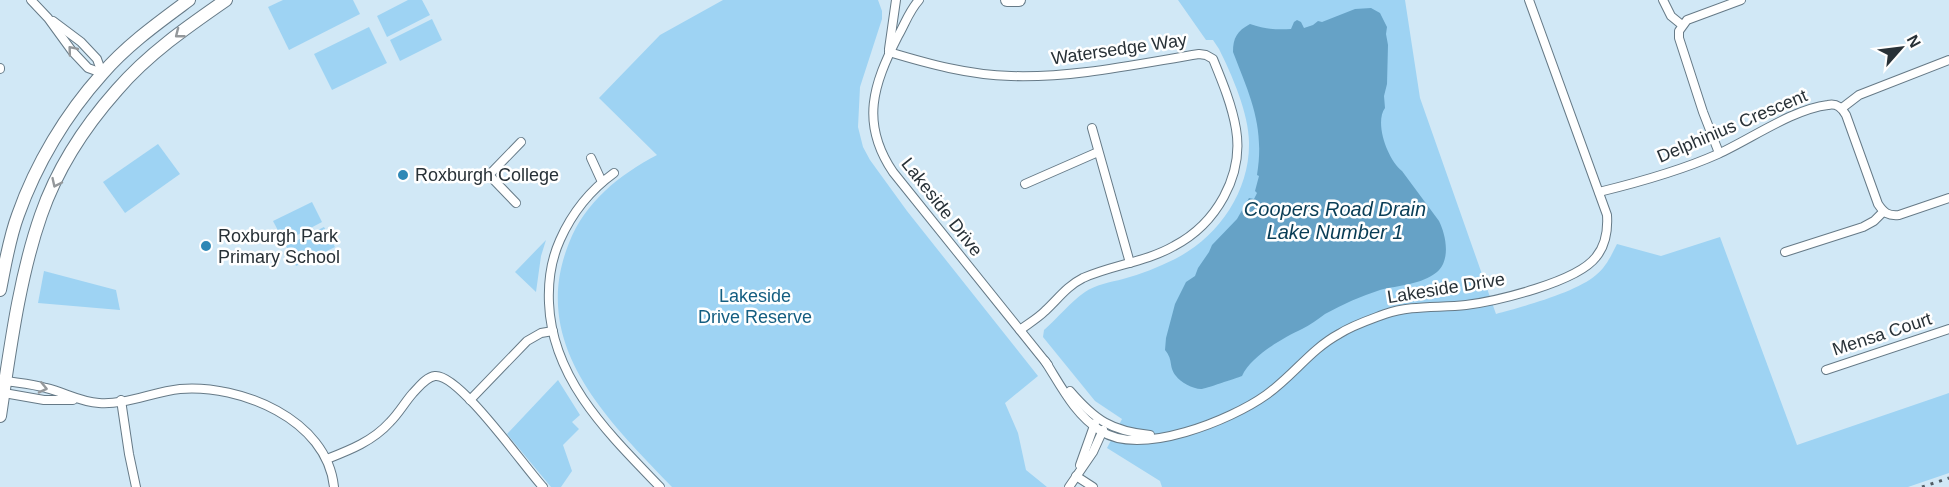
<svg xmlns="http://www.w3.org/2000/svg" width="1949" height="487" viewBox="0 0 1949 487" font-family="Helvetica,sans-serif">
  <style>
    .green { fill: #9ed3f3 }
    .water { fill: #66a2c6 }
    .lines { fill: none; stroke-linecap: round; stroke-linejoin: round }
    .street-casing { stroke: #667a87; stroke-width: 10 }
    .secondary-casing { stroke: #667a87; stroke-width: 14 }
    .street { stroke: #fff; stroke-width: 8 }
    .secondary { stroke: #fff; stroke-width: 12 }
    .rail { stroke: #505c64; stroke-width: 3; stroke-dasharray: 3 6; stroke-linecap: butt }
    .oneway { stroke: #94989b }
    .poi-dot { fill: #2f88b6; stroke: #fff; stroke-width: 2 }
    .labels { text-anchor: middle; stroke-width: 5; stroke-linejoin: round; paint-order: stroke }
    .street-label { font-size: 18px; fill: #283137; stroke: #fff }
    .poi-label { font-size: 18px; fill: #283137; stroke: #fff; text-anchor: start }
    .park-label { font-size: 18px; fill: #145e81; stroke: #fff }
    .water-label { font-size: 20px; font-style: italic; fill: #093d56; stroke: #fff }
  </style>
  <rect width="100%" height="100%" fill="#d1e8f6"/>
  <g class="green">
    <polygon points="283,0 353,0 360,14 289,50 268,7"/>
    <polygon points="408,0 422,0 430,15 387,37 377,16"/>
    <path d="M 723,0 L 878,0 L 882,11 L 882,19 L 860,87 L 858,127 L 863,147 L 870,160 L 907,211 L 1038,376 L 1005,403 L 1018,433 L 1026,470 L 1047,487 L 672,487 C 608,420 528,345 569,243 C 585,202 619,175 657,155 L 599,98 L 660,35 Z"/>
    <path d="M 1178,0 L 1405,0 L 1420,98 L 1496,314 C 1522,307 1577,292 1596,275 C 1606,267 1611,256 1617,244 L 1661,256 L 1720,237 L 1797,445 L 1949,393 L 1949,473 L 1908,487 L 1162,487 L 1160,481 L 1107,448 L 1122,419 L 1095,401 L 1043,337 L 1044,330 C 1058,318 1069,303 1085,292 C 1095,285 1111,282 1123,279 C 1141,274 1159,267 1175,259 C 1217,238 1249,193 1249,145 C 1250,116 1232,75 1219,49 L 1213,40 L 1206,40 Z"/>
    <polygon points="432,19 442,40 400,61 390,40"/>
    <polygon points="369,27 387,63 332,90 314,54"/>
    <polygon points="158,144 180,174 125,213 103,182"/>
    <polygon points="312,202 322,222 284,242 273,221"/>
    <polygon points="324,227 335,247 296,266 286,246"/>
    <polygon points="546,240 541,256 536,292 515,272"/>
    <polygon points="44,271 116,290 120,310 38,303"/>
    <polygon points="558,380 580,415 572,422 579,429 563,445 572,471 561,487 551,487 507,434"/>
  </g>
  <path class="water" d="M 1371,8 L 1380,13 L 1387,27 L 1386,34 L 1388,45 L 1387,84 L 1384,96 L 1385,108 C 1374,123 1388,160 1402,171 L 1439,221 C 1446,235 1451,260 1437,272 C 1421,285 1399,285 1380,290 C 1361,296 1343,304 1325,314 C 1318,319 1310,325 1302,329 C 1283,338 1251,356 1242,376 C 1236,378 1205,389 1201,389 C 1193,389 1180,382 1176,376 C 1168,366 1174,361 1165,350 L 1166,338 L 1175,304 L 1186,282 L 1195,276 L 1198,268 L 1209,252 L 1212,245 L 1237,219 L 1249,198 L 1254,199 L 1257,193 L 1255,191 L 1259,176 L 1257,175 C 1265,126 1250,96 1233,52 C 1233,38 1237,31 1250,24 C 1264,29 1276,30 1291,29 L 1294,22 L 1297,20 L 1301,22 L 1304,28 L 1313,25 L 1318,21 L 1322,22 L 1355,9 Z"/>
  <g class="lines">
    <g class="street-casing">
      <g id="street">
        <polyline points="31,0 48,18 72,51 88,68 102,73"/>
        <path d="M 919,0 C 909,11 905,24 898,36 C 873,85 860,123 893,172 L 1048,365"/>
        <polyline points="1663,0 1671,16 1682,25"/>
        <polyline points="53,21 81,42 97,59 102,73"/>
        <polyline points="889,49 896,0"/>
        <path d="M 889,52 C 929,64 969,75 1011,76 C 1074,78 1137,64 1199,54 L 1206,55 L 1213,59 C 1222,81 1232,105 1236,129 C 1244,176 1216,224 1174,246 C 1146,262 1112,265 1083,278 C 1067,286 1058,299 1045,311 C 1038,318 1028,324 1020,330"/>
        <polyline points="0,69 0,68"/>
        <polyline points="1842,108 1859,95 1949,60"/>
        <polyline points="1092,128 1130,263"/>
        <polyline points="1719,153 1703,112 1679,38 1679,31 1687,20 1741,0"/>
        <polyline points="591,158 602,182"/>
        <path d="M 614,173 C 589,191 572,213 560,240 C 551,260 548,281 549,303 C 552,380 610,435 660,487"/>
        <polyline points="1025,184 1098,152"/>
        <path d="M 1599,192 C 1640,182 1680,171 1718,154 C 1751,139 1793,109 1828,105 C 1837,103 1842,108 1846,115 L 1878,204 C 1884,213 1888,216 1899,215 L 1949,198"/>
        <polyline points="516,203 489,175 521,142"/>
        <polyline points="1785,252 1863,227 1874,221 1883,212"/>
        <path d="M 1045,361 C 1061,386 1075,415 1101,431 C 1141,457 1231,420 1266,395 C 1292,377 1311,349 1339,334 C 1353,325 1369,320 1385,314 C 1411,305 1439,308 1466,305 C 1497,301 1577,282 1596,257 C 1606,245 1608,230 1607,215 L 1529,0"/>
        <polyline points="1826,370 1949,329"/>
        <path d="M 6,381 C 19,383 33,384 46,388 C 64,392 80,402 99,403 C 125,405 153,392 180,389 C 240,384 327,419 334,487"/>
        <path d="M 1070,391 C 1095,420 1111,431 1150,435"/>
        <polyline points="4,393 44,400 73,400"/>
        <polyline points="121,400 129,454 136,487"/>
        <polyline points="470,400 527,341 541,333 553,331"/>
        <path d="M 327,459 C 350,450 373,441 390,422 C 399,413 405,402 413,393 C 419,387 426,377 435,376 C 459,373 525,468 543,487"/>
        <polyline points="1080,465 1095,423"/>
        <polyline points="1076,476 1093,487"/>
        <polyline points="1069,487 1093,452 1103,430"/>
      </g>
    </g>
    <g class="secondary-casing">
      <g id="secondary">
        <polyline points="1007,0 1019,0"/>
        <path d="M 0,290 C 5,265 9,239 18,215 C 36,164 66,114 102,74 C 127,45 158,23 189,0"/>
        <path d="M 0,416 C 10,350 19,278 41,215 C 57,169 85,126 117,90 C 148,54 187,27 226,0"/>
      </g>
    </g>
    <use href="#street" class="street"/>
    <use href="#secondary" class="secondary"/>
    <polyline class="rail" points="1922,487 1949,478"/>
  </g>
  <defs><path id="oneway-chevron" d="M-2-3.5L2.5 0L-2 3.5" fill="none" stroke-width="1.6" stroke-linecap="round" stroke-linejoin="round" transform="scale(1.5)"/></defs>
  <g class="oneway">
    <use href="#oneway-chevron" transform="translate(179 34) rotate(142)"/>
    <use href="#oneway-chevron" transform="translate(72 50) rotate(-130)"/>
    <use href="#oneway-chevron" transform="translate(56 183) rotate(115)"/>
    <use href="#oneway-chevron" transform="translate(43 388) rotate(13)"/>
  </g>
  <g class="poi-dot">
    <circle cx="403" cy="175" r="6"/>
    <circle cx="206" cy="246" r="6"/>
  </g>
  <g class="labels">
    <g class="street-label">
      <text transform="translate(1119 49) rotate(-8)" y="6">Watersedge Way</text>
      <text transform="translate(1732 126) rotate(-23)" y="6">Delphinius Crescent</text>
      <text transform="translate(942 207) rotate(52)" y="6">Lakeside Drive</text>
      <text transform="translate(1446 288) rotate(-9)" y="6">Lakeside Drive</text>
      <text transform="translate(1882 334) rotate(-18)" y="6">Mensa Court</text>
    </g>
    <g class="poi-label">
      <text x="415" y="181">Roxburgh College</text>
      <text x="218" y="242">Roxburgh Park<tspan x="218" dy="21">Primary School</tspan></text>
    </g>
    <g class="park-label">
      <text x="755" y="302">Lakeside<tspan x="755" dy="21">Drive Reserve</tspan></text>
    </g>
    <g class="water-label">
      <text x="1335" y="216">Coopers Road Drain<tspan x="1335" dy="23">Lake Number 1</tspan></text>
    </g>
  </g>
  <g transform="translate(1901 48) rotate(62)" stroke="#ffffff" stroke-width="4.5" paint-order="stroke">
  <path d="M0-4.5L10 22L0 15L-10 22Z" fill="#283137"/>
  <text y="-9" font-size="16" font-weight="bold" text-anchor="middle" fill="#283137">N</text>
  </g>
</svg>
